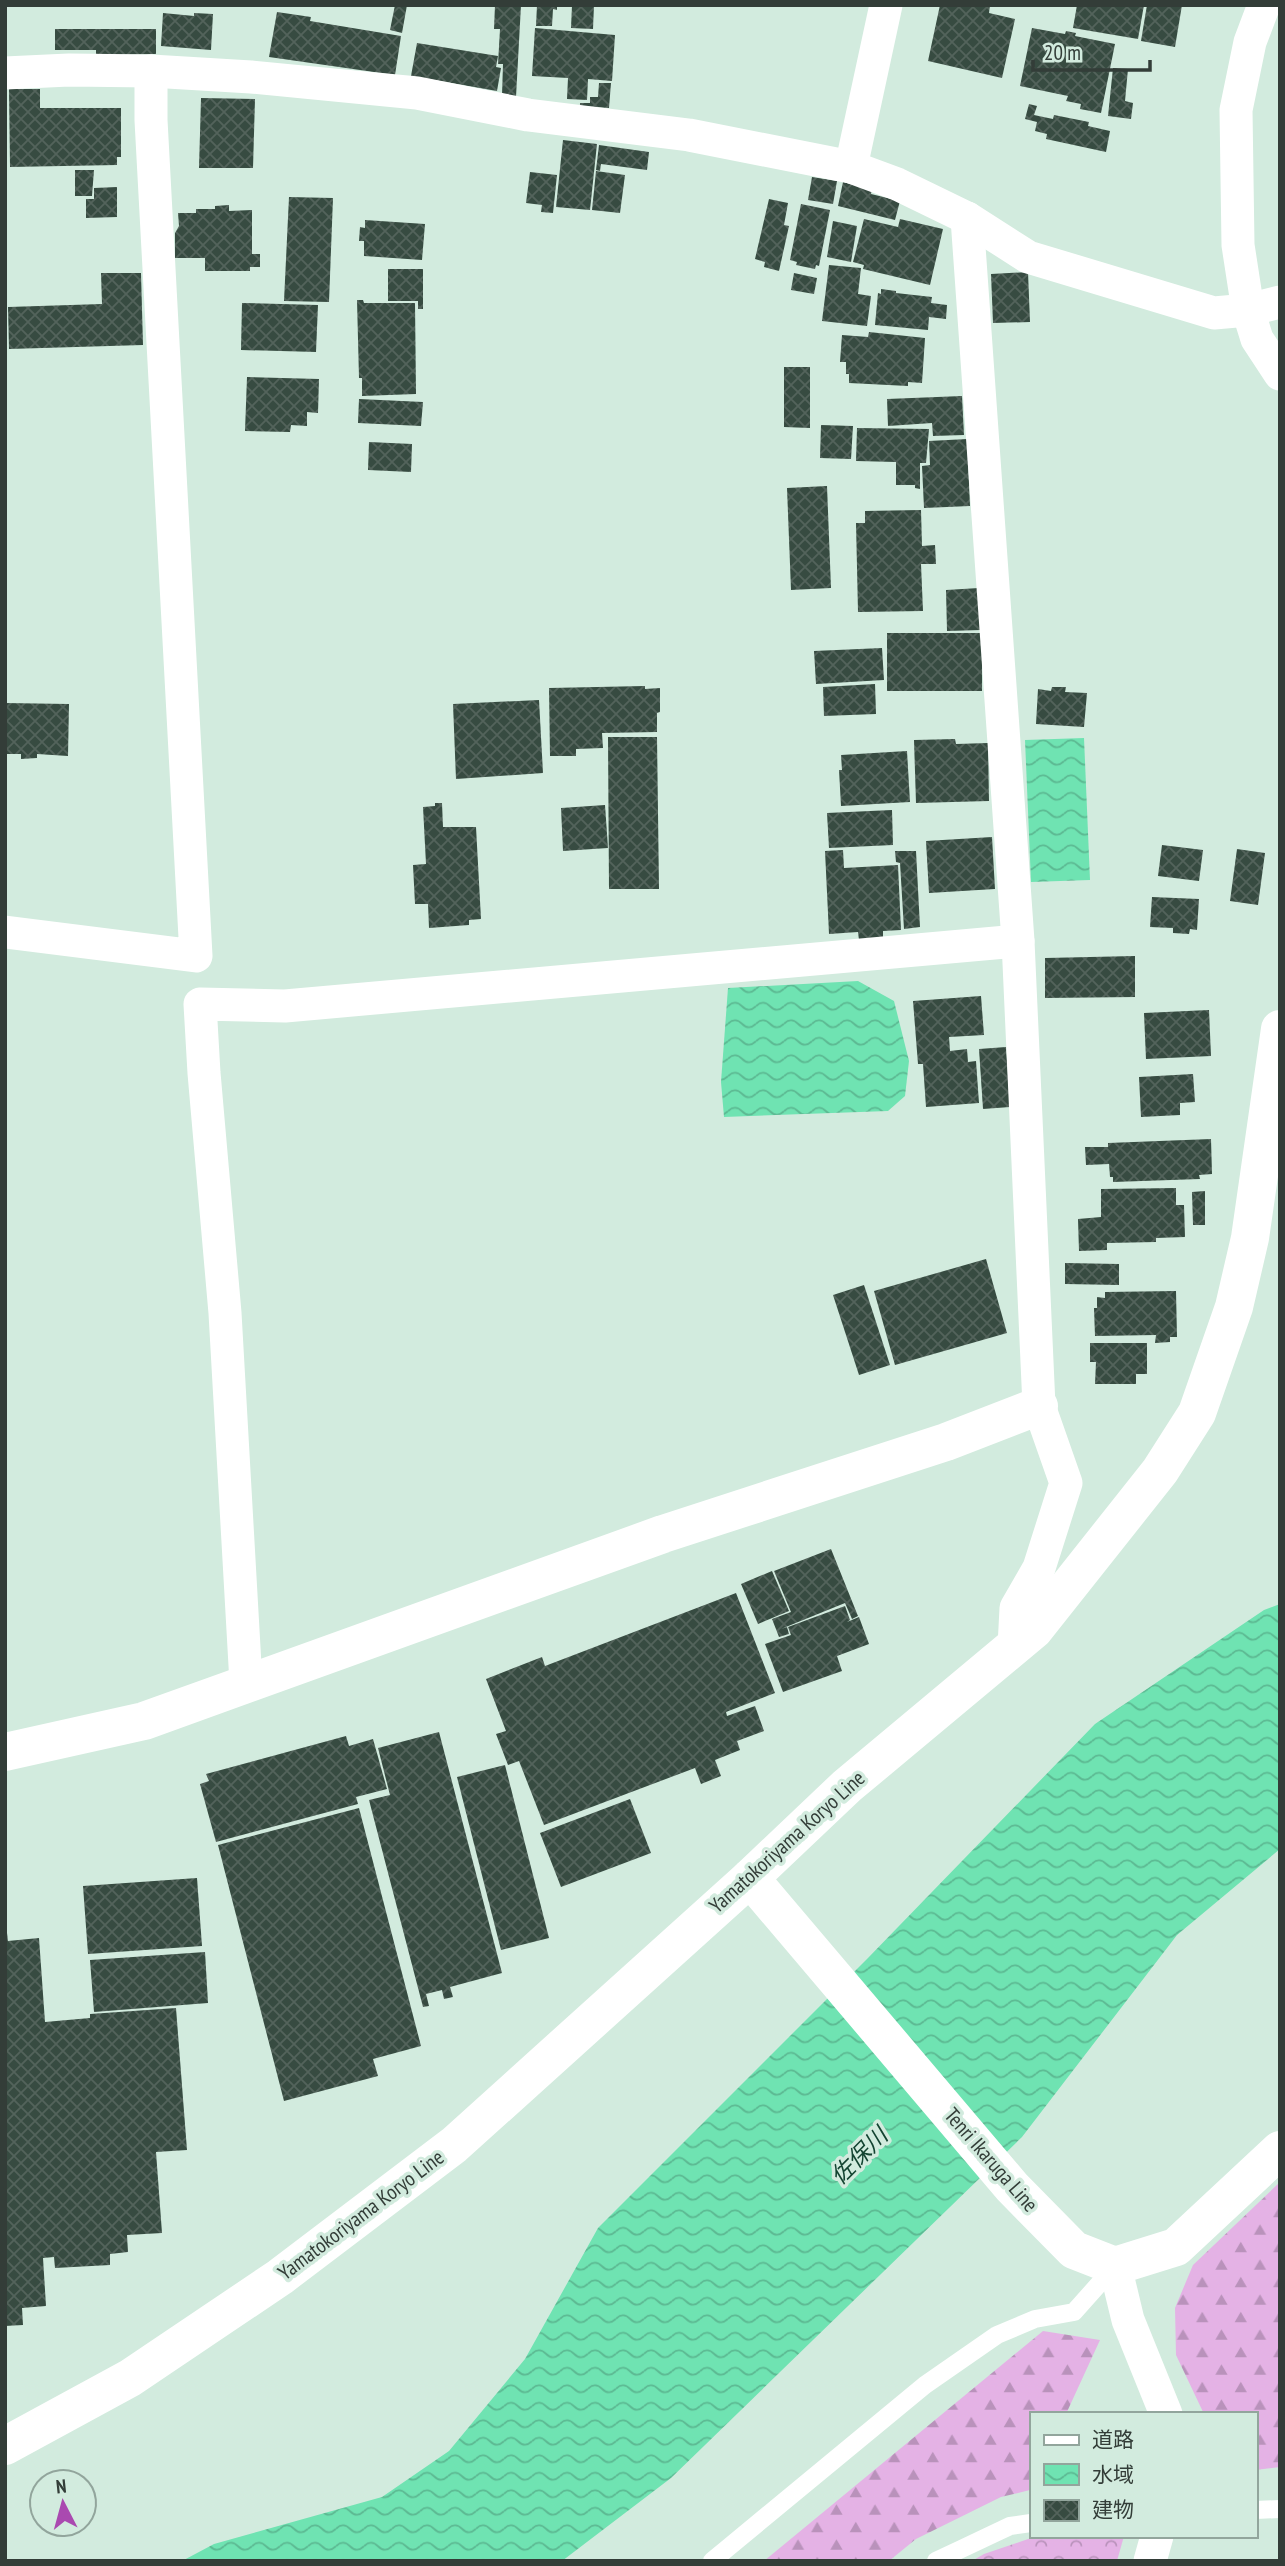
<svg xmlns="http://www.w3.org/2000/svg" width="1285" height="2566" viewBox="0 0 1285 2566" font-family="'PT Sans Narrow','Noto Sans JP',sans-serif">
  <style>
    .forest { fill: url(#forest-firs) }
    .park { fill: url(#park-crowns) }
    .water { fill: url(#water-waves) }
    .building { fill: url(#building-cross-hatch) }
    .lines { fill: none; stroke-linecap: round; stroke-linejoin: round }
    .service { stroke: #fff; stroke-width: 18 }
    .minor { stroke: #fff; stroke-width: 33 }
    .tertiary { stroke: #fff; stroke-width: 38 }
    .secondary { stroke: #fff; stroke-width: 38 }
    .labels { text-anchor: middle; stroke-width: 7; stroke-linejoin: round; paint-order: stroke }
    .street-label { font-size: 21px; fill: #333d38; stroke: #d2ebde }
    .water-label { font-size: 23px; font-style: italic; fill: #134431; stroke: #d2ebde }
  </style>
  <defs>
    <pattern id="forest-firs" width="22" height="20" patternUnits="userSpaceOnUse" patternTransform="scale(1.75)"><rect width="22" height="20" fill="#e4b2e5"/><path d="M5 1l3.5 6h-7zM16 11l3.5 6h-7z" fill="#b992bb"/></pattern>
    <pattern id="park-crowns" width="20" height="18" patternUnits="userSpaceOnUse" patternTransform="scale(1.75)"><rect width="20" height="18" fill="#e4b2e5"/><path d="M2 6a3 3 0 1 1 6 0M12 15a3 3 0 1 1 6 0" fill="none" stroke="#b992bb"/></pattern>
    <pattern id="water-waves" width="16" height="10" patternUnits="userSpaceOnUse" patternTransform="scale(1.75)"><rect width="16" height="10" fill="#6fe3b2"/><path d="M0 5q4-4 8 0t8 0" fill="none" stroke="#5cb992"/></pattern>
    <pattern id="building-cross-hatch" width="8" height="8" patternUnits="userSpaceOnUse" patternTransform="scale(1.75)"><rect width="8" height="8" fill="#374b41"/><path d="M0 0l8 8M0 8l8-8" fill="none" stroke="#53635b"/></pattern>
  </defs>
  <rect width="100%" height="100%" fill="#d2ebde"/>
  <g class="forest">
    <polygon points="1280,2182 1280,2467 1255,2470 1255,2414 1204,2414 1176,2355 1175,2308 1193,2265"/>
    <polygon points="1043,2331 1100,2340 1066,2414 1031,2414 1030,2490 1001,2497 916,2539 889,2561 764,2561"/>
  </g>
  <polygon class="park" points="1037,2536 1124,2536 1117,2561 972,2561 984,2554"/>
  <g class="water">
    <polygon points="1084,738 1090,880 1031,882 1025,740"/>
    <polygon points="858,981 894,1001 909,1061 905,1096 888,1111 724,1117 721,1082 728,988"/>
    <polygon points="1280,1604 1280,1849 1177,1935 1022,2137 671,2478 562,2561 182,2561 214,2544 382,2497 449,2451 525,2359 598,2228 867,1959 1095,1724 1264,1610"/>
  </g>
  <g class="building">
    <polygon points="395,5 407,5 402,33 390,30"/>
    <polygon points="495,5 521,5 516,97 502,95 503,64 498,64 500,29 494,29"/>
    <polygon points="537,5 557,5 557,10 553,9 552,26 536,26"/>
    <polygon points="572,5 594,5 593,29 571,28"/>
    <polygon points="940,5 990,5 989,13 1015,19 1002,78 928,61"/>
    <polygon points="1077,5 1144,5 1138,39 1073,28"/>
    <polygon points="1147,5 1182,5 1175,47 1141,41"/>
    <polygon points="277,12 311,17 310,21 401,36 395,75 269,57"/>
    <polygon points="163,13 194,16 194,13 213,14 211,50 161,46"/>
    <polygon points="535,28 615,35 612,81 588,79 587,100 567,99 568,78 532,76"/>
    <polygon points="1032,28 1065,34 1066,31 1076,33 1075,36 1115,44 1101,113 1080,109 1081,104 1066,101 1068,96 1020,86"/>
    <polygon points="55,29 156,29 156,54 96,55 96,50 55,50"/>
    <polygon points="417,43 498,56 496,67 501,68 497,91 411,76"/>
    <polygon points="1113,68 1128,69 1125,101 1133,103 1131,119 1108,116"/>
    <polygon points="599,83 611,83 609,108 580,106 580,103 590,103 590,97 598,97"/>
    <polygon points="9,89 40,89 40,108 121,108 121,157 117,157 117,165 10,167"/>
    <polygon points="201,98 255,99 253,168 199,168"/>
    <polygon points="1029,104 1037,106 1034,115 1053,119 1054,115 1089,122 1088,126 1110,131 1106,152 1046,139 1047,134 1035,131 1037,122 1025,119"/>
    <polygon points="563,140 597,144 590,210 556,207"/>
    <polygon points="599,145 649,152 647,170 601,164 600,171 596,170"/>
    <polygon points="75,170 94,170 92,196 75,196"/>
    <polygon points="596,171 625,175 620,213 592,210"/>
    <polygon points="530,172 557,175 553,213 541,212 542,205 526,203"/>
    <polygon points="812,177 837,181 833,204 808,200"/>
    <polygon points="843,182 872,189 871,194 900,201 895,220 838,206"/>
    <polygon points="117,187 117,217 86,218 86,199 94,199 94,188"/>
    <polygon points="289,197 333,198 329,302 284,301"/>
    <polygon points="769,199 788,203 784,225 789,226 779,271 764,267 765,262 755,259"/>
    <polygon points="801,204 830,210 819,266 816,265 815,269 796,265 797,262 790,260"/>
    <polygon points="229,205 229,211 252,210 252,254 260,254 260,267 250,267 250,271 205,271 205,258 175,258 175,233 179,226 178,213 196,213 196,209 215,209 215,206"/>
    <polygon points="864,219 898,227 900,219 943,229 930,285 863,269 864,265 853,262"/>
    <polygon points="365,220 425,224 422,260 364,256 364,241 359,241 360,227 365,228"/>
    <polygon points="833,221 857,226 851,262 827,257"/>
    <polygon points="829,265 861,268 858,294 871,296 867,326 822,321"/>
    <polygon points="388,269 423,269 423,309 418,309 418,301 388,301"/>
    <polygon points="1028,272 1030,322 993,323 991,274"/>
    <polygon points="101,273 141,273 143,345 9,349 8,307 102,304"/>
    <polygon points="794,273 817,278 814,294 791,290"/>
    <polygon points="881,289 896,291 896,293 932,297 931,303 947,305 946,319 929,317 928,330 875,325 878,293 881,294"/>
    <polygon points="357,300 363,300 364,303 415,303 416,394 362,396 362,378 359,378"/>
    <polygon points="242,303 318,305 316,352 241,350"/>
    <polygon points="869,332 925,338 922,383 908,382 908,386 849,383 849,374 846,374 846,362 840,362 842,335 868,337"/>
    <polygon points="784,367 810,367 810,428 784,427"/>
    <polygon points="247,377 319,379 318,413 307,412 307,426 291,425 290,432 245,431"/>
    <polygon points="962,396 964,435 933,436 932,423 888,426 887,399"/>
    <polygon points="359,399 423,402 421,426 358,423"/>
    <polygon points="821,425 853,426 851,459 820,458"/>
    <polygon points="857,428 929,429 926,463 920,463 920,489 915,488 915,485 896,485 896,462 856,461"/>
    <polygon points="967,439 970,506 924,508 922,466 930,465 929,441"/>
    <polygon points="369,442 412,444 411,472 368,470"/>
    <polygon points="827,486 831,588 791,590 787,488"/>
    <polygon points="921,510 922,546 935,545 936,564 921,564 923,611 858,612 856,523 865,523 865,511"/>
    <polygon points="979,588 981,630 947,631 946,590"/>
    <rect x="887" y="633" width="95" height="58"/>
    <polygon points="882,648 884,680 816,684 814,651"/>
    <polygon points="875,684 876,714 824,716 823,687"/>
    <polygon points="645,686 645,689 660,688 660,712 657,713 657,732 602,733 603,748 576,749 576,756 550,756 549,688"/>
    <polygon points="1052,687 1066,687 1065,692 1087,693 1084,727 1036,724 1038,689 1051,691"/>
    <polygon points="539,700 543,773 456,779 453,704"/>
    <polygon points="5,703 69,704 68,756 37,754 37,758 21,759 21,754 5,754"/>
    <polygon points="608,737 657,737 659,889 609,889"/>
    <polygon points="955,739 956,744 988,743 989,801 916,803 914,740"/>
    <polygon points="907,751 910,802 841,806 839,770 842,770 841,755"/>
    <polygon points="435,803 442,803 443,827 476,827 481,919 469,920 469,925 429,928 428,904 415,904 413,865 426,864 423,807 435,806"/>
    <polygon points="605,805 608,848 563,851 561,808"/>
    <polygon points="892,810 893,845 829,848 827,813"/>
    <polygon points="992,837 995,889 929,893 926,841"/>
    <polygon points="1162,845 1203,850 1199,881 1158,876"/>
    <polygon points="1237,849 1265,853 1258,905 1230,901"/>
    <polygon points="843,850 844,868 898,865 901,930 883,931 883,939 859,940 858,932 829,934 825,851"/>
    <polygon points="895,851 916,851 920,927 904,929 900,863 896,862"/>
    <polygon points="1152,897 1199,899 1197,930 1190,929 1189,934 1173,933 1173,928 1150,927"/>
    <polygon points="1135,956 1135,997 1045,998 1045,958"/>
    <polygon points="981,996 984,1035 949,1037 950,1051 967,1049 968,1062 976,1061 979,1103 926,1107 923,1064 918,1064 913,1001"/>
    <polygon points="1209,1010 1211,1056 1146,1059 1144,1013"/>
    <polygon points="1006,1047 1010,1107 983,1109 979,1049"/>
    <polygon points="1193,1074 1195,1102 1180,1103 1180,1115 1141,1117 1139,1077"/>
    <polygon points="1211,1139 1212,1174 1199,1175 1200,1179 1113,1182 1113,1177 1110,1177 1109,1164 1086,1165 1085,1147 1108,1147 1108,1143"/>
    <polygon points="1176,1188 1176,1205 1184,1205 1185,1237 1156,1238 1156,1242 1107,1243 1107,1250 1079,1251 1078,1219 1101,1217 1101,1189"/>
    <polygon points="1205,1191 1205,1225 1193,1225 1192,1192"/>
    <polygon points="986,1259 1007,1333 895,1365 874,1291"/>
    <polygon points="1065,1263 1119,1264 1119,1285 1065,1284"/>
    <polygon points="864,1285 890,1365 859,1375 833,1295"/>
    <polygon points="1176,1291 1177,1337 1170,1337 1170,1342 1155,1343 1156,1335 1095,1336 1094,1308 1097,1308 1097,1297 1105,1298 1105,1292"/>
    <polygon points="1090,1343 1147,1343 1147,1374 1136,1374 1136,1384 1095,1384 1096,1362 1090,1362"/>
    <polygon points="831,1549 858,1616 852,1619 845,1603 781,1629 787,1627 789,1634 779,1637 772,1619 791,1612 774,1571"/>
    <polygon points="772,1571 789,1611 758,1624 741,1584"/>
    <polygon points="736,1593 775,1693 726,1712 727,1716 755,1706 764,1731 737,1741 740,1750 715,1760 721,1776 701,1784 695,1768 544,1825 519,1761 508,1765 496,1734 506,1731 486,1679 542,1657 545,1666"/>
    <polygon points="845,1606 850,1620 847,1622 859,1617 869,1644 837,1656 842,1671 783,1692 765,1644 791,1635 788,1627"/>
    <polygon points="439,1732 502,1973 450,1987 453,1997 444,1999 442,1990 426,1994 429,2006 423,2007 369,1800 390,1795 378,1748"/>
    <polygon points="346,1736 349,1746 373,1739 387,1789 356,1797 358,1804 216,1842 200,1784 209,1781 206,1774"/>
    <polygon points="505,1765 549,1938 501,1950 457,1777"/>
    <polygon points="630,1799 651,1853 561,1887 540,1833"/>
    <polygon points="359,1808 421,2046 373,2059 378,2076 284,2101 218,1845"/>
    <polygon points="197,1878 202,1946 88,1954 83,1886"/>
    <polygon points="5,1933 7,1933 8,1941 39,1938 45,2022 90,2018 90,2014 176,2008 187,2150 156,2152 162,2233 127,2235 128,2252 110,2254 110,2265 55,2268 54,2257 43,2258 46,2306 22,2308 23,2325 5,2326"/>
    <polygon points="205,1952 208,2003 94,2012 90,1960"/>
  </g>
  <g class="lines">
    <g class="service">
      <polyline points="1255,2510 1280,2509"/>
      <polyline points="712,2561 925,2385 997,2335 1035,2319 1074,2312 1115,2266"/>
      <polyline points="936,2561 1010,2526 1031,2523"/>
    </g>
    <g class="minor">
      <polyline points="1264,5 1250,42 1236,110 1238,245 1248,310 1257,339 1280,374"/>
      <polyline points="5,73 69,70 151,71 251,77 417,93 528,115 689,135 851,167 897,184 967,218 1028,257 1214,313 1248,310 1280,302"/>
      <polyline points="851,167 886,5"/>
      <polyline points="967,218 1018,941 1039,1406 1066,1483 1039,1568 1016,1608 1014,1647"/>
      <polyline points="5,932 196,956 151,120 151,71"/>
      <polyline points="246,1683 225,1313 204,1073 200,1004 285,1006 1018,941"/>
      <polyline points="1115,2266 1128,2320 1166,2414"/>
      <polyline points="1150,2561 1157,2536"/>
    </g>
    <polyline class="tertiary" points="5,1752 144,1721 663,1534 946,1442 1039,1406"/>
    <g class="secondary">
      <polyline points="750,1878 1012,2187 1074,2250 1115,2266 1176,2247 1280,2150"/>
      <polyline points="5,2446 130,2378 280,2277 454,2145 750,1878 847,1786 1034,1630 1160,1471 1197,1413 1234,1307 1250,1238 1280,1029"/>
    </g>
  </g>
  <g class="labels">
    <g class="street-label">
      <text transform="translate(787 1842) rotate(-42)" y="7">Yamatokoriyama Koryo Line</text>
      <text transform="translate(991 2160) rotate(49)" y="7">Tenri Ikaruga Line</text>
      <text transform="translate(361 2215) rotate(-37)" y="7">Yamatokoriyama Koryo Line</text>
    </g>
    <g class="water-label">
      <text transform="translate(859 2156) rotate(-45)" y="8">佐保川</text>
    </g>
  </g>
  <rect width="1285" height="2566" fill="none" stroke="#333d38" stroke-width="14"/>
  <rect x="1030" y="2412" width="228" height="126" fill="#d2ebde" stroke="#92a59c" stroke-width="2"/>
  <rect x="1044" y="2435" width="35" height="10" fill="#ffffff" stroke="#92a59c" stroke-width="2"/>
  <text x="1092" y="2447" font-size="21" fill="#333d38">道路</text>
  <rect x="1044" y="2464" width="35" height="21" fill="url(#water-waves)" stroke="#92a59c" stroke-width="2"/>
  <text x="1092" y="2482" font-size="21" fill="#333d38">水域</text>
  <rect x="1044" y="2500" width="35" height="21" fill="url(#building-cross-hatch)" stroke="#92a59c" stroke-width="2"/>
  <text x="1092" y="2517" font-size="21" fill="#333d38">建物</text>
  <g transform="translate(63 2503) rotate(354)"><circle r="33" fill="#d2ebde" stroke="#92a59c" stroke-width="2"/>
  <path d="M0-5L12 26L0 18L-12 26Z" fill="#aa49b0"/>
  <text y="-10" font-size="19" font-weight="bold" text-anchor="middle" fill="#333d38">N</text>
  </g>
  <path d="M1033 60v10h117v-10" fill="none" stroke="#333d38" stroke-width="3.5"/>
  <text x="1044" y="60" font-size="21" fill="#333d38" stroke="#d2ebde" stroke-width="5" paint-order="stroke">20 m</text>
</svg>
